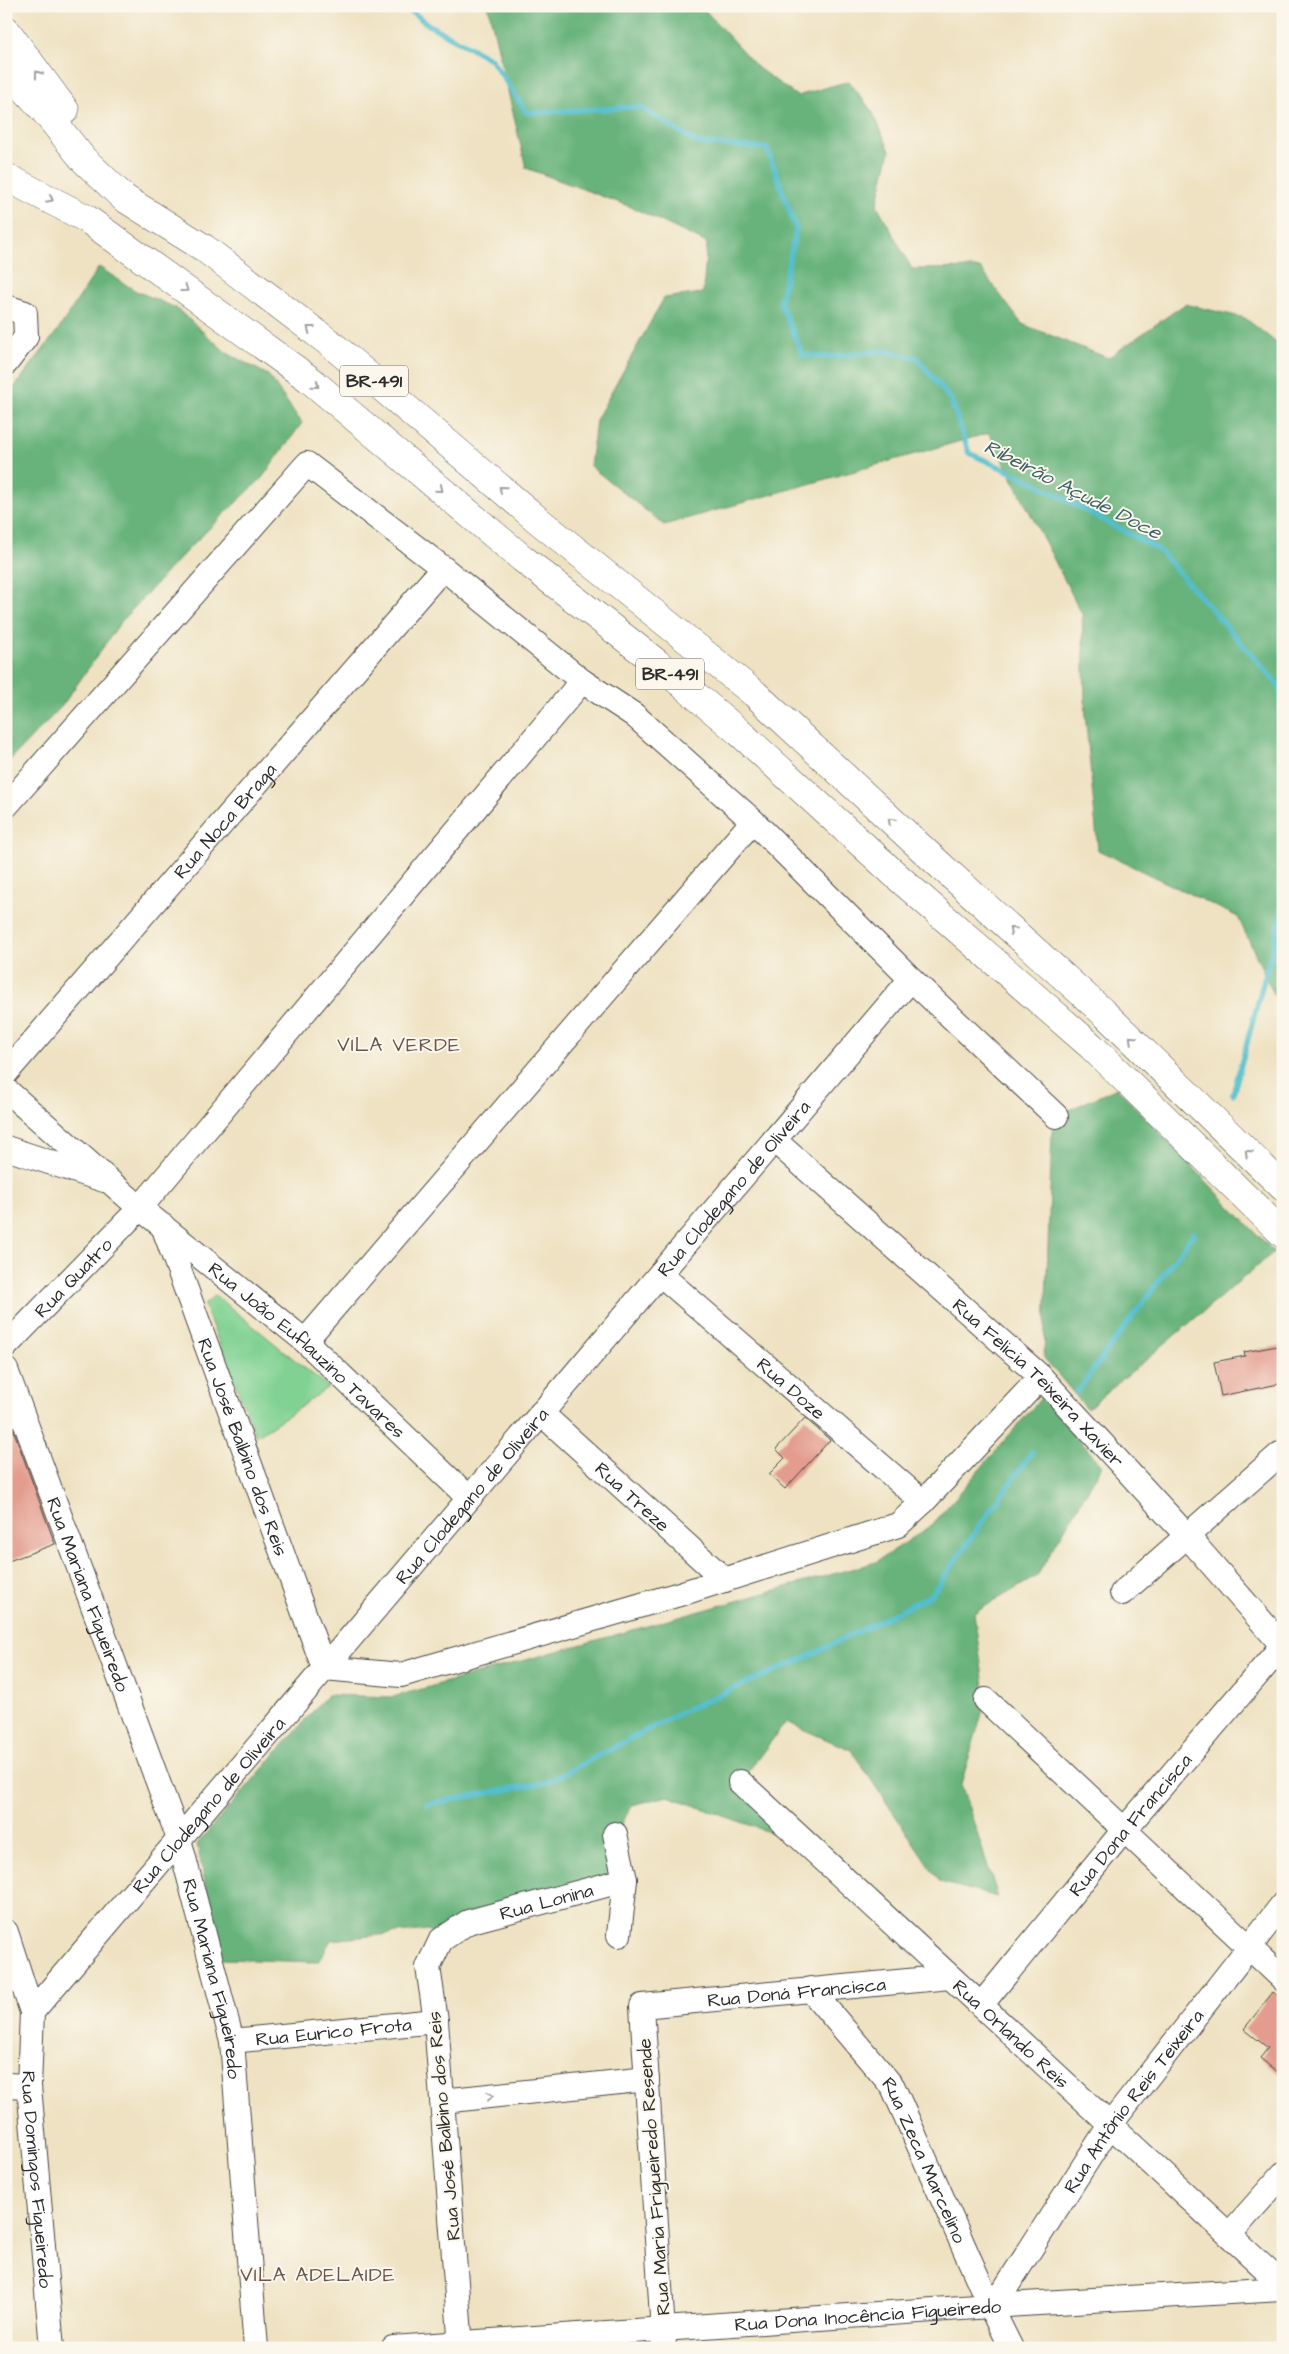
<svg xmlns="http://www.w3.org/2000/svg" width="1289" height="2354" viewBox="0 0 1289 2354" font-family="'Architects Daughter',sans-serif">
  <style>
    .green { fill: #80d192; stroke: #567e5e }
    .forest { fill: #68b37c; stroke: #4a6f54 }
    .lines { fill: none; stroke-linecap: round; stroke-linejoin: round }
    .stream { stroke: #52becd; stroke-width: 5.5 }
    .building { fill: #e39c8e }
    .minor-casing { stroke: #484642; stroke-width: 26 }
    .highway-casing { stroke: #484642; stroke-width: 29 }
    .minor { stroke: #fff; stroke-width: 24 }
    .highway { stroke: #fff; stroke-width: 28 }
    .oneway { stroke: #a0a0a0 }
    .labels { text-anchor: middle; stroke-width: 4; stroke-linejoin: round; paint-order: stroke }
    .shield { fill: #fbf7ec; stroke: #696865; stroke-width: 1 }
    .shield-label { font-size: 18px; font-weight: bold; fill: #2b2b2b }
    .street-label { font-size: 19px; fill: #2b2b2b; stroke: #fbf7ec }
    .water-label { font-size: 20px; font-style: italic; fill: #395e64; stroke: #fbf7ec }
    .neighbourhood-label { font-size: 20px; letter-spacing: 1px; fill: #6b534e; stroke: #fbf7ec }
  </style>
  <rect width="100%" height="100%" fill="#fbf7ec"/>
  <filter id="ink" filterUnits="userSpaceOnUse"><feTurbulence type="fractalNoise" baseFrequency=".02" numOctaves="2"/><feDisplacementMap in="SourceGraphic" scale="10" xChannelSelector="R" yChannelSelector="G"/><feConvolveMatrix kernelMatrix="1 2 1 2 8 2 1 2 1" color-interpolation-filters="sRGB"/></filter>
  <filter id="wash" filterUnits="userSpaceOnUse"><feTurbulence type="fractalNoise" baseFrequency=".0096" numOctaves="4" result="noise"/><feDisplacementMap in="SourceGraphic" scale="20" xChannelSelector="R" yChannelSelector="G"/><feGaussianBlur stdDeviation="1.12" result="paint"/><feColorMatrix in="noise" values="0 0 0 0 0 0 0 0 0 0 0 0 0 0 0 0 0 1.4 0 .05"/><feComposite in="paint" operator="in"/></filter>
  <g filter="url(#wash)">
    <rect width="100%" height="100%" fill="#efe2c2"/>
    <polygon class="green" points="215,1295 328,1387 299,1408 256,1436 204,1305"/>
    <g class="forest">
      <polygon points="488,6 701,6 758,68 797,96 849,81 873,113 890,151 877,205 912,269 980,268 1022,324 1108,358 1185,304 1245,318 1283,348 1283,1014 1238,917 1098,850 1086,724 1082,614 989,433 664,525 590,466 596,420 664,298 703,293 707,243 631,207 526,168"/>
      <polygon points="99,267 134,290 176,308 227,353 268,375 302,423 262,478 190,547 120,623 62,706 6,764 6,398 58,330"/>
      <polygon points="1117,1088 1274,1252 1087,1409 1044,1358 1052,1132 1056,1116"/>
      <polygon points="1042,1397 1102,1466 1037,1576 974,1613 986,1700 961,1784 998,1897 940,1882 851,1750 786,1722 740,1782 783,1837 668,1796 632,1805 616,1834 625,1880 441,1940 428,1930 331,1940 318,1962 221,1959 197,1844 327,1695 393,1697 876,1562 932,1525"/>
    </g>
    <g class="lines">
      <g class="stream">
        <polyline points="404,6 429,25 491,59 527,113 640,107 697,143 767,148 796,229 780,303 803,355 827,357 882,351 917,358 951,400 969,453 1035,483 1159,550 1280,687 1283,709"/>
        <polyline points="1233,1094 1283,910"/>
        <polyline points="1077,1392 1194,1233"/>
        <polyline points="427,1804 548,1782 683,1711 815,1653 931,1595 1032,1452"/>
      </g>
    </g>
    <g id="blocks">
      <g class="building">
        <polygon points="1283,1345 1283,1383 1221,1396 1214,1362 1245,1356 1244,1352"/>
        <polygon points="6,1410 55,1544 6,1562"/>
        <polygon points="805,1418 830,1440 785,1489 769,1474 785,1458 776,1449"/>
        <polygon points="1273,1992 1283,2000 1283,2077 1260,2058 1268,2048 1244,2029"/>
      </g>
    </g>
  </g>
  <g filter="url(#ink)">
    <use href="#blocks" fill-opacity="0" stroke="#484642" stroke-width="1"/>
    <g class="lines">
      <g class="minor-casing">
        <g id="minor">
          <polyline points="6,307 25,313 26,337 6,363"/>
          <polyline points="6,806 307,464 443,568 582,681 634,715 753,821 911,979 1056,1116"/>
          <path id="s1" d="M 6,1073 L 443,568"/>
          <path id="s2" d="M 6,1090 L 140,1208 L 305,1341 L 469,1498"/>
          <path id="s3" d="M 774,1140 L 1041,1377 L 1188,1537 L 1283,1646"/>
          <polyline points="6,1148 104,1180"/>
          <path id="s4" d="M 163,1226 L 324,1668 L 401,1675 L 683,1593 L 898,1525 L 923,1502 L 1041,1377"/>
          <path id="s5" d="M 660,1274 L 923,1502"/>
          <polyline points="305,1341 753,821"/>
          <path id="s6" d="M 6,1346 L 140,1208 L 582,681"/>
          <path id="s7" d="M 6,1370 L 179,1839 L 232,2041 L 256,2348"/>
          <path id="s8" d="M 541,1413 L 725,1580"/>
          <polyline points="1122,1593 1280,1454"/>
          <polyline points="986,1700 1283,1979"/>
          <path id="s9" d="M 740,1782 L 1283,2285"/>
          <polyline points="615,1834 625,1880 619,1935"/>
          <path id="s10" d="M 6,1932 L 32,2012 L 29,2086 L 52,2348"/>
          <path id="s11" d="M 810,1989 L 893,2087 L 990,2306 L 1011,2348"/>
          <path id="s12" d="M 981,2005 L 1124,1830 L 1282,1646"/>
          <path id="s13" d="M 32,2012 L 911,979"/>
          <path id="s14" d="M 232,2041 L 436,2021"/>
          <polyline points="6,2085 29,2086"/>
          <polyline points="442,2101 647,2079"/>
          <polyline points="1229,2235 1283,2174"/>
          <path id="s15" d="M 994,2306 L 1110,2125 L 1283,1904"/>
          <path id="s16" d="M 393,2348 L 990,2306 L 1283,2289"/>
          <path id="s17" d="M 461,2348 L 436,2021 L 428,1967 L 441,1940 L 468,1922 L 625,1880"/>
          <path id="s18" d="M 664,2348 L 642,2006 L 950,1977"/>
        </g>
      </g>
      <g class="highway-casing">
        <g id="highway">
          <polyline points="6,30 65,110"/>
          <polyline points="6,68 43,109 83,159 124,198 204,248 331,344 539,521 755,694 931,857 1105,1014 1283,1187"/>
          <polyline points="6,177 87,219 309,379 523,559 657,663 739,732 900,879 1091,1046 1283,1234"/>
        </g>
      </g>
      <use href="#minor" class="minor"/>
      <use href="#highway" class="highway"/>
    </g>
    <defs><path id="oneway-chevron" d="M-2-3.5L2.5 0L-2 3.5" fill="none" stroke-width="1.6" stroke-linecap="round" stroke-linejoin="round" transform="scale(1.25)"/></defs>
    <g class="oneway">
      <use href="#oneway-chevron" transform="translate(38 74) rotate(-126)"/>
      <use href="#oneway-chevron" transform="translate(50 199) rotate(27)"/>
      <use href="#oneway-chevron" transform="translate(185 289) rotate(36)"/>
      <use href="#oneway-chevron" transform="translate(310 329) rotate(-143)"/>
      <use href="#oneway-chevron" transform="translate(316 385) rotate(40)"/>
      <use href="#oneway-chevron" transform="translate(440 489) rotate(40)"/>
      <use href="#oneway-chevron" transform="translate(502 489) rotate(-140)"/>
      <use href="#oneway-chevron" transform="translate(891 821) rotate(-137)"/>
      <use href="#oneway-chevron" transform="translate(1012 930) rotate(-138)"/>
      <use href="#oneway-chevron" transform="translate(1132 1039) rotate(-136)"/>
      <use href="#oneway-chevron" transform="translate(1248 1153) rotate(-136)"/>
      <use href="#oneway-chevron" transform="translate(490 2096) rotate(-6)"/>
    </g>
  </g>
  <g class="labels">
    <g class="shield">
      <rect x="340" y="365.5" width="68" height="31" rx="4"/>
      <rect x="636" y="658.5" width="68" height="31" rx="4"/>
    </g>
    <g class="shield-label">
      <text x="374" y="387">BR-491</text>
      <text x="670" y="680">BR-491</text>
    </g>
    <g class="street-label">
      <text dy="7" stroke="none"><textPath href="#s1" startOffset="334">Rua Noca Braga</textPath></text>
      <text dy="7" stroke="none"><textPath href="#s13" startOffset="1082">Rua Clodegano de Oliveira</textPath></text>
      <text dy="7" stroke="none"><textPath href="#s6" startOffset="96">Rua Quatro</textPath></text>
      <text dy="7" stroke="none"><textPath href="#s2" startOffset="398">Rua João Euflauzino Tavares</textPath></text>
      <text dy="7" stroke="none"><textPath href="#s3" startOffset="359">Rua Felicia Teixeira Xavier</textPath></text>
      <text dy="7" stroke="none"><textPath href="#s5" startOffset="174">Rua Doze</textPath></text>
      <text dy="7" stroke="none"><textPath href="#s4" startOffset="235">Rua José Balbino dos Reis</textPath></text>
      <text dy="7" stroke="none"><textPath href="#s13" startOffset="678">Rua Clodegano de Oliveira</textPath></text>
      <text dy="7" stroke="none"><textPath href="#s8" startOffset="124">Rua Treze</textPath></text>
      <text dy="7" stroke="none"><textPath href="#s7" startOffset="239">Rua Mariana Figueiredo</textPath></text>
      <text dy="7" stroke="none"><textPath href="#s13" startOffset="272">Rua Clodegano de Oliveira</textPath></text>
      <text dy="7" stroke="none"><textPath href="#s12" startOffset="234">Rua Dona Francisca</textPath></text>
      <text dy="7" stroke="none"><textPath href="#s17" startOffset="526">Rua Lonina</textPath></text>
      <text dy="7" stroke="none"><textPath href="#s7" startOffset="644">Rua Mariana Figueiredo</textPath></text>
      <text dy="7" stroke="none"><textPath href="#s18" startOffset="498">Rua Doná Francisca</textPath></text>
      <text dy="7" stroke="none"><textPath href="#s14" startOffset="102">Rua Eurico Frota</textPath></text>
      <text dy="7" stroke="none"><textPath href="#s9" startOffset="370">Rua Orlando Reis</textPath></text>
      <text dy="7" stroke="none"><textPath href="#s15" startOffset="248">Rua Antônio Reis Teixeira</textPath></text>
      <text transform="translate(443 2126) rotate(-95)" y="7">Rua José Balbino dos Reis</text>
      <text dy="7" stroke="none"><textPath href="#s11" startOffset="208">Rua Zeca Marcelino</textPath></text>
      <text transform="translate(653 2177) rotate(-94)" y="7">Rua Maria Frigueiredo Resende</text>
      <text dy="7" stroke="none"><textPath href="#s10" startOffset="252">Rua Domingos Figueiredo</textPath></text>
      <text dy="7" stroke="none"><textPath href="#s16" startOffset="476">Rua Dona Inocência Figueiredo</textPath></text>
    </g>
    <g class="water-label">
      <text transform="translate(1073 489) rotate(27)" y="7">Ribeirão Açude Doce</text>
    </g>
    <g class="neighbourhood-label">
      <text x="399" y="1051">VILA VERDE</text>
      <text x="318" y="2281">VILA ADELAIDE</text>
    </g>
  </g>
  <rect width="1289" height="2354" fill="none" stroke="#fbf7ec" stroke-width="25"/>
</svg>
